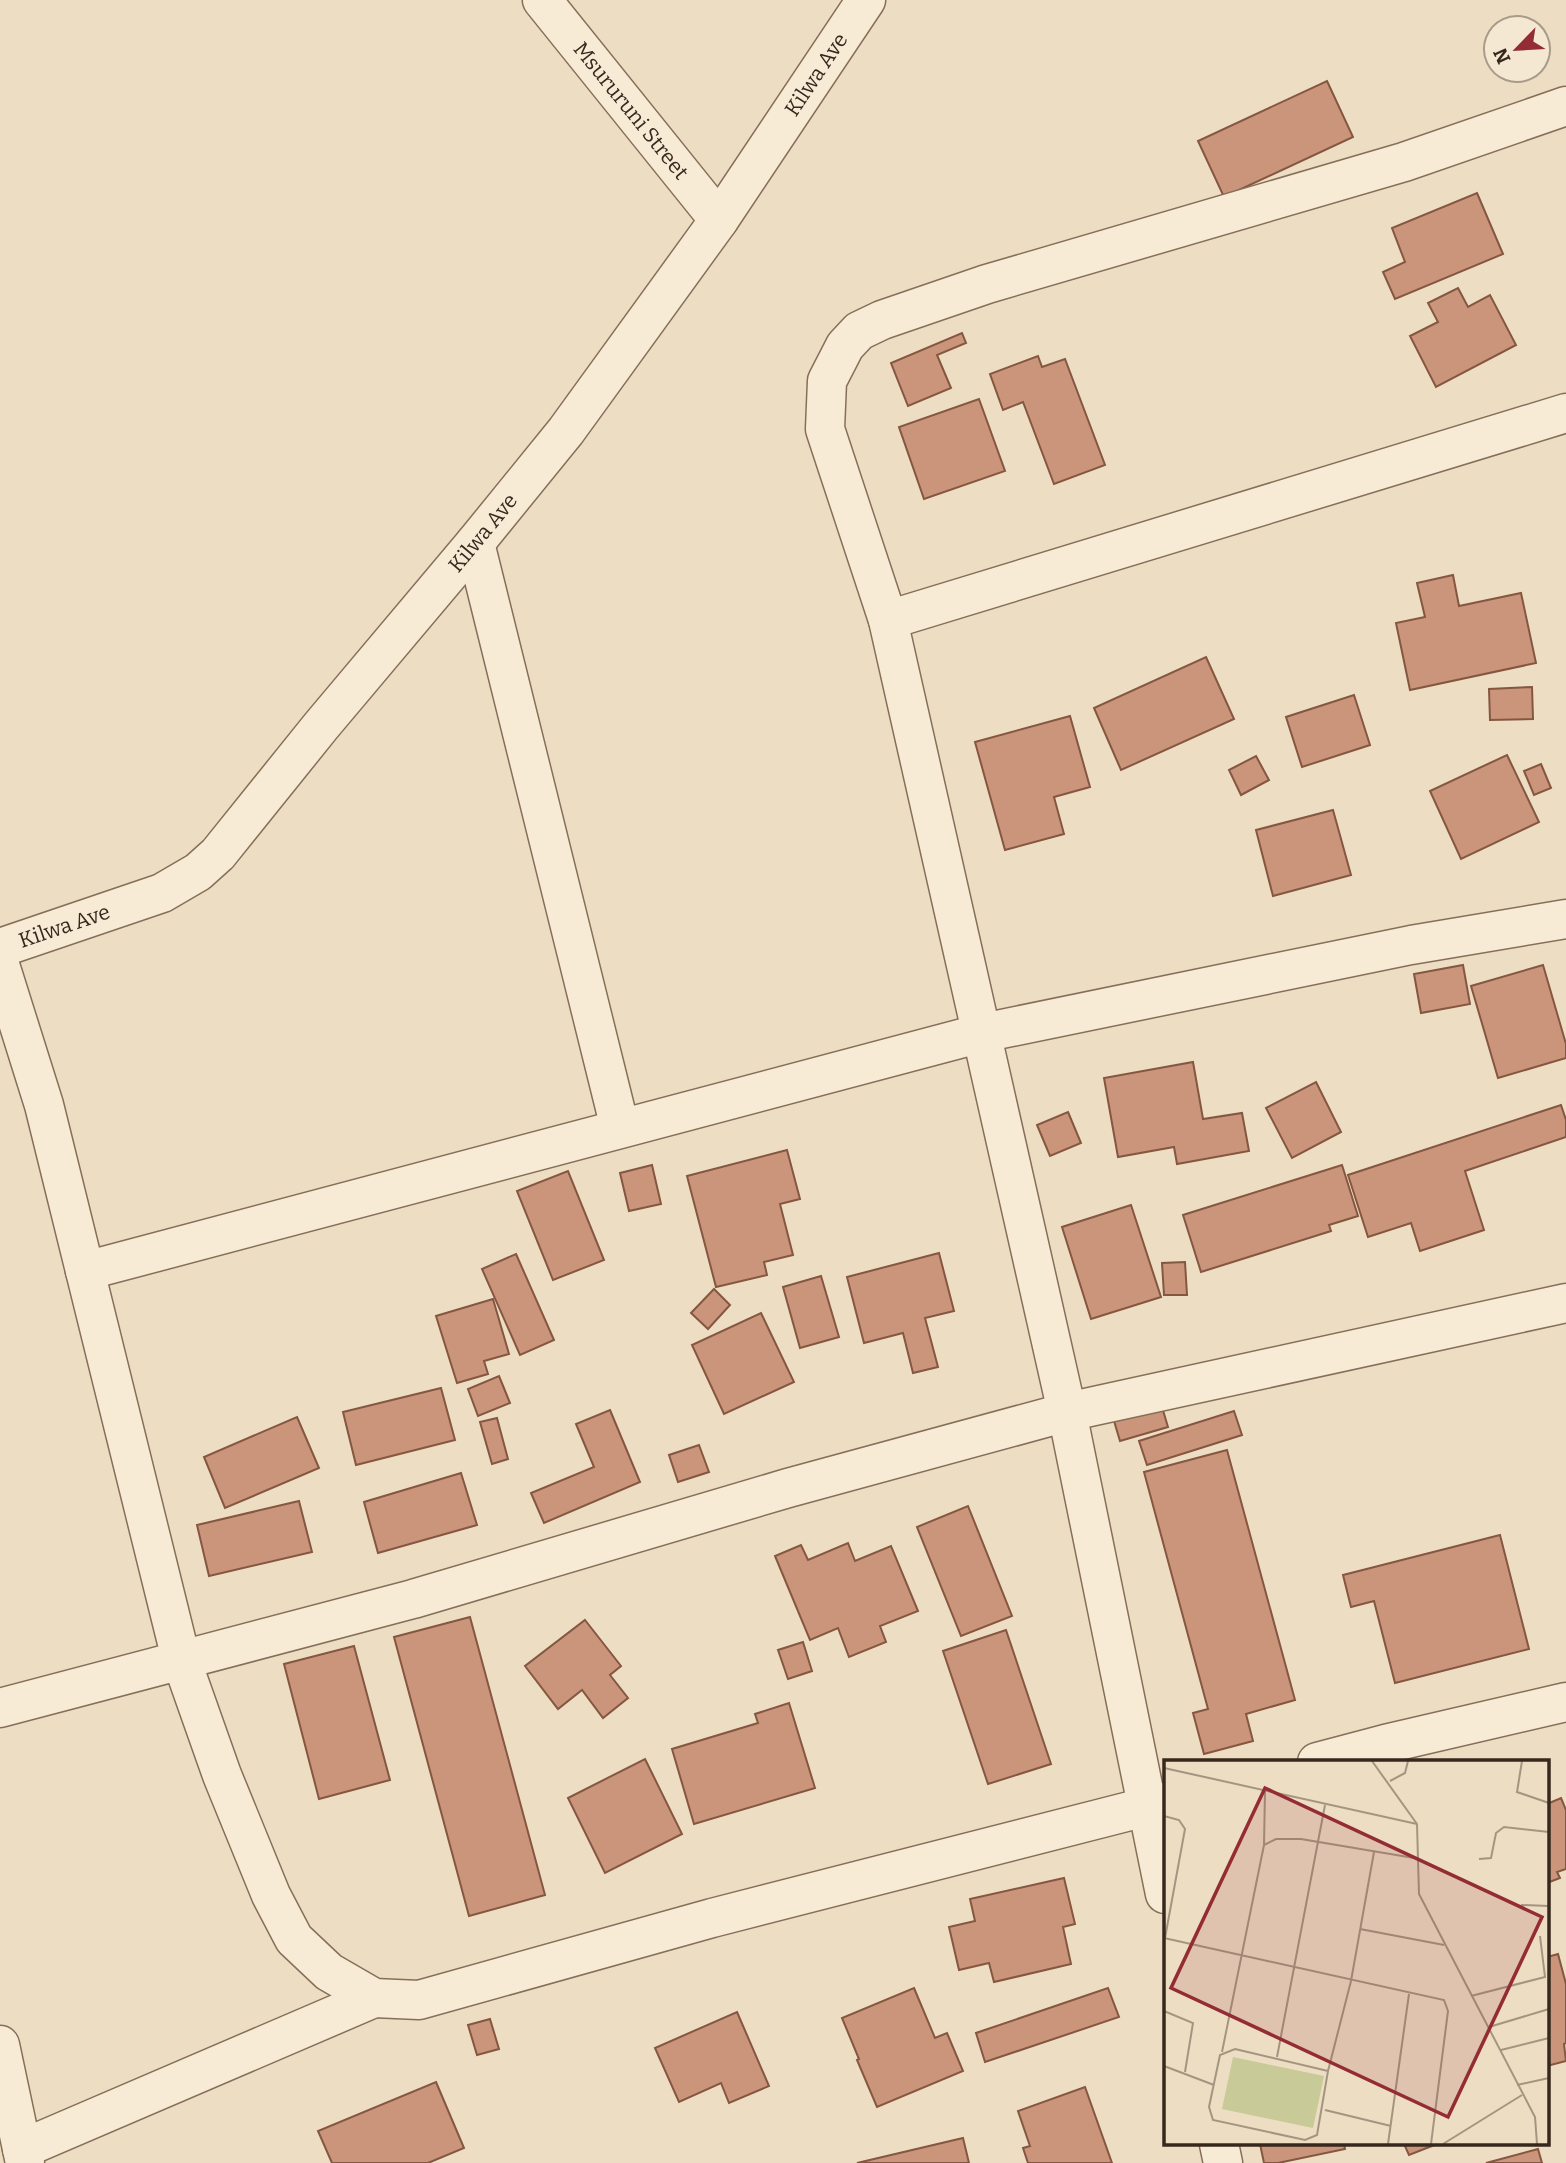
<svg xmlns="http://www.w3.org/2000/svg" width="1566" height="2163" viewBox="0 0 1566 2163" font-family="Bitter,serif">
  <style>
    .building { fill: #ca957a; stroke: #855741; stroke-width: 2 }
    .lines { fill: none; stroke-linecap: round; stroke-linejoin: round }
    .minor-casing { stroke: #866f5a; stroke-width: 41 }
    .minor { stroke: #f8ebd6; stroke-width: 38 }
    .labels { text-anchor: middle; stroke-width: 5; stroke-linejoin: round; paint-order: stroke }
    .street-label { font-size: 21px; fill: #37281e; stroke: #f4e8d2 }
    .inset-road { fill: none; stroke: #a49581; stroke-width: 2 }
    .view { fill: #932c35; fill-opacity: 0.15; stroke: #932c35; stroke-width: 3.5 }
    .inset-edge { fill: none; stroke: #37281e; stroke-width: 3.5 }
  </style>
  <rect width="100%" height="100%" fill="#edddc3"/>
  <g class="building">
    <polygon points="1327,81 1353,137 1224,197 1198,141"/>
    <polygon points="1477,193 1503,254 1395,299 1383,272 1405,262 1392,228"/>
    <polygon points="1458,288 1468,307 1490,295 1516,345 1436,387 1410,336 1438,322 1428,303"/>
    <polygon points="962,333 966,343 937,355 951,388 908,406 891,363"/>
    <polygon points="1038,356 1042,367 1065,359 1105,465 1054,484 1023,402 1003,410 990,374"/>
    <polygon points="979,399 1005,471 924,499 899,427"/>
    <polygon points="1453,575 1459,606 1521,593 1536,663 1410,690 1396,623 1425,617 1417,583"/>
    <polygon points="1206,657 1234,719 1121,770 1094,708"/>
    <polygon points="1532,687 1533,719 1490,720 1489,689"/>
    <polygon points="1354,695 1370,745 1302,767 1286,717"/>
    <polygon points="1070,716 1090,787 1054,797 1064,834 1005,850 975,742"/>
    <polygon points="1507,755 1539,822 1461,859 1430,791"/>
    <polygon points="1256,756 1269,780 1241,795 1229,770"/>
    <polygon points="1541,764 1551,788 1534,795 1524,771"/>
    <polygon points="1333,810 1351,875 1273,896 1256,830"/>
    <polygon points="1463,965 1470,1004 1421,1013 1414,974"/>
    <polygon points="1543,965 1566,1044 1566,1058 1498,1078 1471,986"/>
    <polygon points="1193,1062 1203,1119 1242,1113 1249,1151 1177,1164 1174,1147 1118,1157 1104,1078"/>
    <polygon points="1316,1082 1341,1132 1292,1158 1266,1108"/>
    <polygon points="1561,1105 1566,1120 1566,1137 1465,1171 1484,1230 1420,1251 1411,1223 1368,1237 1348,1175"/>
    <polygon points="1068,1112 1081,1143 1050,1156 1037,1125"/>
    <polygon points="787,1150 800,1199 780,1204 793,1255 764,1262 767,1275 716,1287 687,1176"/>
    <polygon points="652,1165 661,1204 629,1211 620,1173"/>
    <polygon points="1342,1165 1358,1216 1329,1225 1331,1231 1201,1272 1183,1215"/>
    <polygon points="568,1171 604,1260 553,1280 517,1191"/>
    <polygon points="1131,1205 1161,1297 1091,1319 1062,1227"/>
    <polygon points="939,1253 954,1311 925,1318 938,1367 913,1373 903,1333 864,1343 847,1277"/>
    <polygon points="516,1254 554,1340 520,1355 482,1269"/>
    <polygon points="1185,1262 1187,1295 1164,1295 1162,1263"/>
    <polygon points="821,1276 839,1337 800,1348 783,1287"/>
    <polygon points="714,1289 730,1305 708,1329 691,1313"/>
    <polygon points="493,1299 509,1354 484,1361 488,1374 457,1383 436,1316"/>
    <polygon points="761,1313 794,1382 724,1414 692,1345"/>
    <polygon points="499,1376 510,1403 478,1416 468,1389"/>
    <polygon points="441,1388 455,1440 356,1465 343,1412"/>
    <polygon points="1162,1407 1168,1427 1120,1441 1114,1421"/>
    <polygon points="610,1410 640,1482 544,1523 531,1493 594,1467 576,1424"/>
    <polygon points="1234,1411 1242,1435 1147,1465 1139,1441"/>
    <polygon points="297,1417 319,1468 225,1508 204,1457"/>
    <polygon points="497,1418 508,1459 492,1464 480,1422"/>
    <polygon points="699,1445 709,1472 678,1482 669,1455"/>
    <polygon points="1227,1450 1295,1700 1246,1714 1253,1741 1204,1754 1193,1713 1208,1709 1144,1472"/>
    <polygon points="461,1473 477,1525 378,1553 364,1502"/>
    <polygon points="299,1501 312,1552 209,1576 197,1525"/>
    <polygon points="968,1506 1012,1616 961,1636 917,1527"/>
    <polygon points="1500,1535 1529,1649 1395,1683 1374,1601 1351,1607 1343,1575"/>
    <polygon points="848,1543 855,1561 891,1546 918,1611 880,1626 886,1642 849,1657 838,1628 810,1640 775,1556 801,1545 808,1560"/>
    <polygon points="470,1617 545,1895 469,1916 394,1637"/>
    <polygon points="585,1620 621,1666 610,1675 628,1698 603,1718 582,1690 558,1709 525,1666"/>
    <polygon points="1006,1630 1051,1764 988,1784 943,1651"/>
    <polygon points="803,1642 812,1671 788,1679 778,1650"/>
    <polygon points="354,1646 390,1780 319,1799 284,1664"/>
    <polygon points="789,1703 815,1788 694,1824 672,1749 758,1723 755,1714"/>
    <polygon points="645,1759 682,1834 605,1873 568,1798"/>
    <polygon points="1561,1798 1566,1810 1566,1869 1557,1872 1560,1878 1547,1883 1547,1804"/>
    <polygon points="1064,1878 1075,1924 1063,1927 1071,1964 994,1982 989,1963 959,1970 949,1927 975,1921 970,1899"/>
    <polygon points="1558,1954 1566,1984 1566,2043 1564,2044 1566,2061 1547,2066 1547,1957"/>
    <polygon points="914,1988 935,2038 947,2033 963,2071 877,2107 857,2060 859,2059 842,2018"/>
    <polygon points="1108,1988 1119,2017 985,2062 976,2033"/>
    <polygon points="737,2012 769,2086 729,2103 721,2083 679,2102 655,2048"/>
    <polygon points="490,2019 499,2049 477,2055 468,2025"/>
    <polygon points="436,2082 464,2148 428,2163 332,2163 318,2131"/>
    <polygon points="1085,2087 1112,2163 1028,2163 1023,2148 1030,2146 1018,2111"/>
    <polygon points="963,2138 969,2163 857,2163"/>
    <polygon points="1260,2144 1344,2144 1345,2149 1278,2163 1264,2163"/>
    <polygon points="1404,2144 1437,2144 1409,2155"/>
    <polygon points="1538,2149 1542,2163 1486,2163"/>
  </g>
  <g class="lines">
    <g class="minor-casing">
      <g id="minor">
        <path id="s1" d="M 542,0 L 719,220"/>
        <polyline points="475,543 620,1128"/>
        <polyline points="888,620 1566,413"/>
        <path id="s2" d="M 0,948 L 162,893 L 198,872 L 218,854 L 321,726 L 475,543 L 566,431 L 719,220 L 866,0"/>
        <polyline points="0,965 44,1105 181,1659 222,1775 271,1895 294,1939 329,1972 374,1998 419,2000 712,1918 1165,1802"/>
        <polyline points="85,1271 982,1033 1411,945 1566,919"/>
        <polyline points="0,1708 413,1599 788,1488 1067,1412 1566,1303"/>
        <polyline points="1317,1762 1385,1744 1566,1702"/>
        <polyline points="1165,1894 1067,1412 888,620 825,429 827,381 845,346 859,331 882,320 987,284 1404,162 1566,106"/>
        <polyline points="0,2045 25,2163"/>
        <polyline points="1219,2144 1223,2163"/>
        <polyline points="22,2149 374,1998"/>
      </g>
    </g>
    <use href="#minor" class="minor"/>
  </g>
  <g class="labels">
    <g class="street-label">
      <text dy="7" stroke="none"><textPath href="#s2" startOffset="1223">Kilwa Ave</textPath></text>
      <text dy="7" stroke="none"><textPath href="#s1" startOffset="142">Msururuni Street</textPath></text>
      <text dy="7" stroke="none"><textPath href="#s2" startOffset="656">Kilwa Ave</textPath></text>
      <text dy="7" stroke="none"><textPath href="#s2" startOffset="68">Kilwa Ave</textPath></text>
    </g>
  </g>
  <g transform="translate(1164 1760)">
    <rect width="385" height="385" fill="#edddc3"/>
    <path d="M 69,297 L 160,316 L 149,368 L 58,349 Z" fill="#c8ca97"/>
    <path class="inset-road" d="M 208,1 L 253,64 L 255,134 L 371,357 L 373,384M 358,1 L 353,32 L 385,43M 0,8 L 253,64M 226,21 L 241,13 L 244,1M 0,56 L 15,60 L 21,69 L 1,178M 100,85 L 101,31M 315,99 L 327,98 L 332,73 L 340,67 L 385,72M 357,145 L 385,146M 196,169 L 280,185M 0,178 L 280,240 L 284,251 L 267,384M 307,236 L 381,217 L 376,176M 0,251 L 29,263 L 21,312M 325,267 L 385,249M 71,289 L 164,311 L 153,375 L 141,380 L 49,360 L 45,347 L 56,295 ZM 337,290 L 385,278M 58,292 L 100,85 L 112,79 L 137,79 L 256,99M 113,297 L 161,45M 0,306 L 50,325M 164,311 L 187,221 L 210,92M 353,325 L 385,318M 161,350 L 227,366M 224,384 L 245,234M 279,384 L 358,335"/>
    <path class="view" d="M 101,28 L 378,157 L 284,357 L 7,228 Z"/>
    <rect width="385" height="385" class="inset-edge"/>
  </g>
  <g transform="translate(1517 49) rotate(245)"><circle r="33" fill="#f4e8d2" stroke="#a89b8a" stroke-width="2"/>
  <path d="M0-5L12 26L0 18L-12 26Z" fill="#932c35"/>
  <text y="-10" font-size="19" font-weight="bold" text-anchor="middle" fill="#37281e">N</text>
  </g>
</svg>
